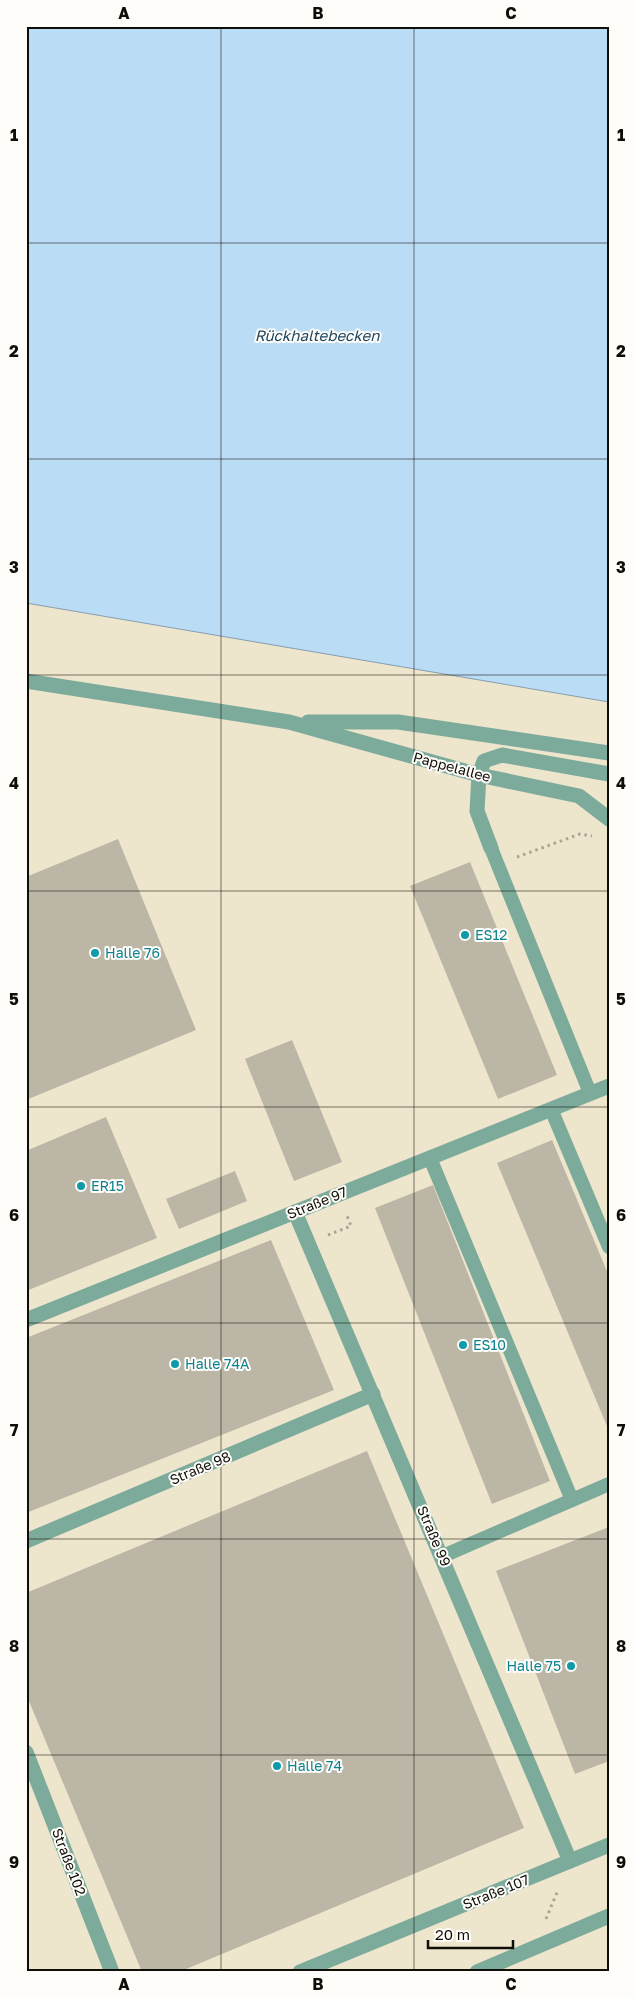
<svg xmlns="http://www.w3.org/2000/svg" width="635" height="1998" viewBox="0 0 635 1998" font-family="'Golos Text',sans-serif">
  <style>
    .built { fill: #eee5cd }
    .water { fill: #badcf5; stroke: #879eae }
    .building { fill: #bcb6a6 }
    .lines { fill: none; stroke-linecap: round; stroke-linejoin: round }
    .path { stroke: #a9a497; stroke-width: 3; stroke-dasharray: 2.5 4; stroke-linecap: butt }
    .service { stroke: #7dab9b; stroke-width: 14 }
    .minor { stroke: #7dab9b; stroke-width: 15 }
    .grid { fill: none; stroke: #100e08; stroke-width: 1; stroke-opacity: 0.55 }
    .culture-dot { fill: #0f9aa8; stroke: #fefdfa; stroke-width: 2 }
    .labels { text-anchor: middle; stroke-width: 4; stroke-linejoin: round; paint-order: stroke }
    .street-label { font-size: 14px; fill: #100e08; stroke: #fefdfa }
    .culture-label { font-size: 14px; fill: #0d838f; stroke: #fefdfa; text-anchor: start }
    .water-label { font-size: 15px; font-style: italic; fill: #1e455e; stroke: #fefdfa }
    .neatline { fill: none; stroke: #100e08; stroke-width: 2 }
    .grid-label { font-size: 16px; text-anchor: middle; font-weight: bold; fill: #100e08 }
  </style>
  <rect width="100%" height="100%" fill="#f6f0df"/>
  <rect class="built" x="26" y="26" width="583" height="1946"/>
  <polygon class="water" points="26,26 609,26 609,702 26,603"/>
  <g class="building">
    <polygon points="118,839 196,1030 26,1100 26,877"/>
    <polygon points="470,862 557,1075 498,1099 410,886"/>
    <polygon points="292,1040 342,1162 294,1181 245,1059"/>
    <polygon points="106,1117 157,1238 26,1291 26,1151"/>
    <polygon points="552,1140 609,1276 609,1431 497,1163"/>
    <polygon points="235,1171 247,1201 179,1229 166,1199"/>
    <polygon points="433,1185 550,1481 492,1504 375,1208"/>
    <polygon points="271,1240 334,1390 26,1513 26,1338"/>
    <polygon points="367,1451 524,1828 179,1972 142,1972 26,1694 26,1593"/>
    <polygon points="609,1527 609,1761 575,1774 496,1571"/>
  </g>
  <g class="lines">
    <g class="path">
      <polyline points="517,857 580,834 592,836"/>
      <polyline points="328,1235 351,1226 346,1213"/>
      <polyline points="546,1919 558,1890"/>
    </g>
    <g class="service">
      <polyline points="491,848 590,1093"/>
      <polyline points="551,1109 609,1247"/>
      <polyline points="430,1158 572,1500"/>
      <polyline points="443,1556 609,1484"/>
    </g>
    <g class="minor">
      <polyline points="26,681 289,722 479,775 579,796 609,819"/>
      <polyline points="308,722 398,722 609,753"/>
      <polyline points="491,848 477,811 479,775 484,761 502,755 609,774"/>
      <polyline points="295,1212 570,1861"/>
      <polyline points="26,1320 609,1086"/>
      <polyline points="26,1541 373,1394"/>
      <polyline points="26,1752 112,1972"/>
      <polyline points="300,1972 609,1845"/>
      <polyline points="477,1972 609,1916"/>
    </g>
  </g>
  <path class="grid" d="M 221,26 L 221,1972M 414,26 L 414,1972M 26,243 L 609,243M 26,459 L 609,459M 26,675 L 609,675M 26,891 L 609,891M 26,1107 L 609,1107M 26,1323 L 609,1323M 26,1539 L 609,1539M 26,1755 L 609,1755"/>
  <g class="culture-dot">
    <circle cx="465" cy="935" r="5"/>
    <circle cx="95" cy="953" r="5"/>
    <circle cx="81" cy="1186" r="5"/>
    <circle cx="463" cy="1345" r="5"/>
    <circle cx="175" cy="1364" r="5"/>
    <circle cx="571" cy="1666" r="5"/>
    <circle cx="277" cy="1766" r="5"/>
  </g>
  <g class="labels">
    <g class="street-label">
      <text transform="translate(452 767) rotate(15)" y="5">Pappelallee</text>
      <text transform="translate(317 1203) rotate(-22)" y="5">Straße 97</text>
      <text transform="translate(200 1468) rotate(-23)" y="5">Straße 98</text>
      <text transform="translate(434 1536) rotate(67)" y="5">Straße 99</text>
      <text transform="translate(69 1862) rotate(69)" y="5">Straße 102</text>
      <text transform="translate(496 1892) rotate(-22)" y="5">Straße 107</text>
    </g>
    <g class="culture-label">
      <text x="475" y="940">ES12</text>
      <text x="105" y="958">Halle 76</text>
      <text x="91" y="1191">ER15</text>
      <text x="473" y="1350">ES10</text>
      <text x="185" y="1369">Halle 74A</text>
      <text x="561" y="1671" text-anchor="end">Halle 75</text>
      <text x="287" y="1771">Halle 74</text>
    </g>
    <g class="water-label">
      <text x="317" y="341">Rückhaltebecken</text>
    </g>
  </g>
  <rect width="635" height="1998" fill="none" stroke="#fefdfa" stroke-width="55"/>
  <path d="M428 1940v8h85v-8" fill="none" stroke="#100e08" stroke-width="2.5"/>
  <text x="435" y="1940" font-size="15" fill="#100e08" stroke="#fefdfa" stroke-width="4" paint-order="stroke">20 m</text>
  <rect x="28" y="28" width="580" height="1942" class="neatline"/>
  <g class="grid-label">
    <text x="124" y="19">A</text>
    <text x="318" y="19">B</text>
    <text x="511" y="19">C</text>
    <text x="14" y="141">1</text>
    <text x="621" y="141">1</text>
    <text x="14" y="357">2</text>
    <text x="621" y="357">2</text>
    <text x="14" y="573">3</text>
    <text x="621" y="573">3</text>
    <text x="14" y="789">4</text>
    <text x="621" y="789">4</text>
    <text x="14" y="1005">5</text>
    <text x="621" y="1005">5</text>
    <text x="14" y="1221">6</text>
    <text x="621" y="1221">6</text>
    <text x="14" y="1436">7</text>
    <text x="621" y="1436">7</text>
    <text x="14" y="1652">8</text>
    <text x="621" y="1652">8</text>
    <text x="14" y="1868">9</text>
    <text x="621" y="1868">9</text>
    <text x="124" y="1990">A</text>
    <text x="318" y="1990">B</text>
    <text x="511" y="1990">C</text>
  </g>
</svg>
